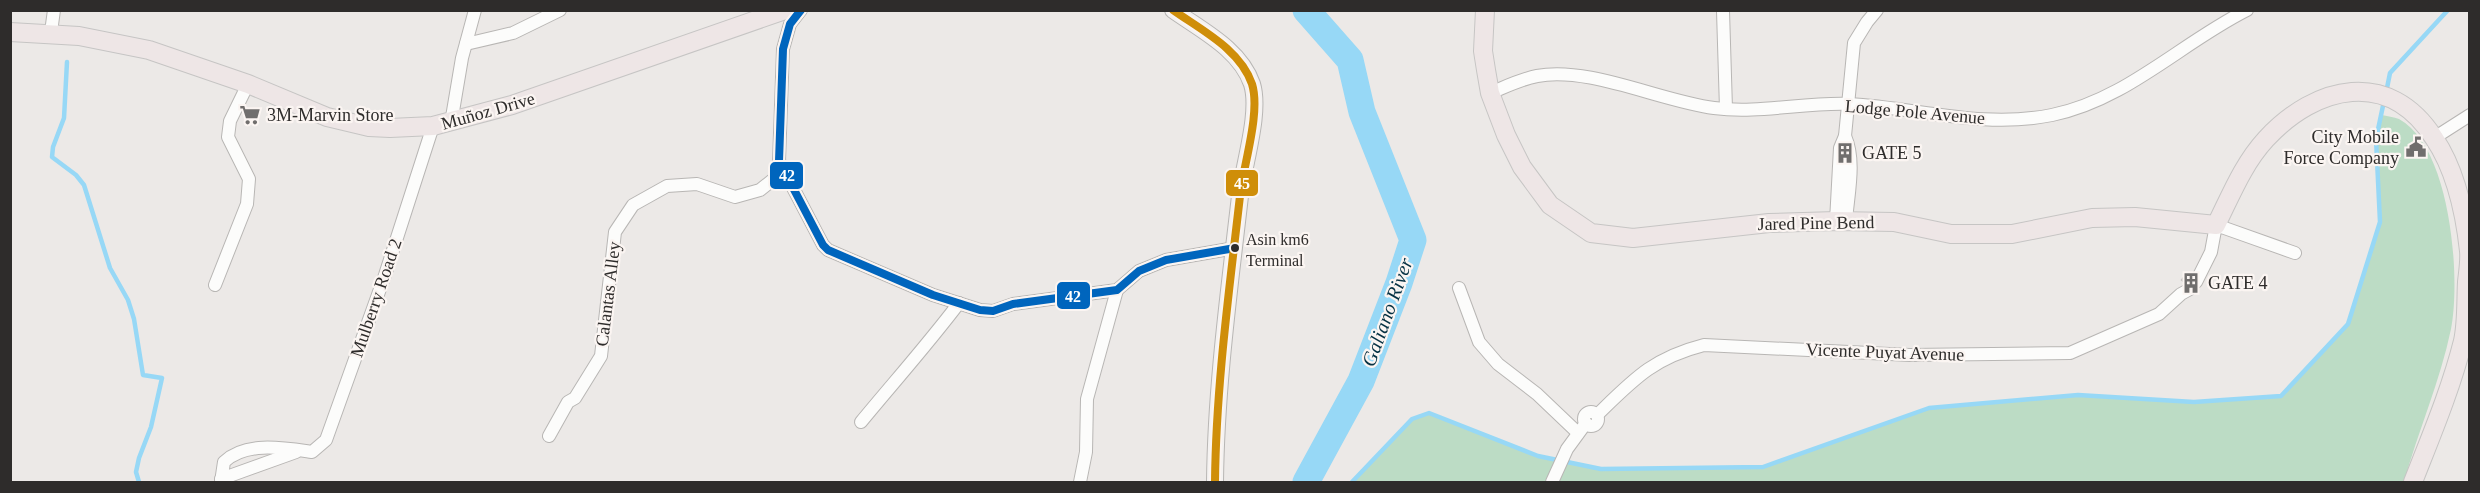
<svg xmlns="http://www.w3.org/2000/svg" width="2480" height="493" viewBox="0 0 2480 493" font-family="'Times New Roman',serif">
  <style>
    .green { fill: #bcdcc5 }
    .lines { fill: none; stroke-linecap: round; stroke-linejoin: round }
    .stream { stroke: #97d8f6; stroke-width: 4.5 }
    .river { stroke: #97d8f6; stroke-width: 27 }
    .minor-tunnel { stroke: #c6c3c1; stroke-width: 12; stroke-dasharray: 12 6; stroke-linecap: butt }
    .minor-casing { stroke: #b8b6b4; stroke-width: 14 }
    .secondary-casing { stroke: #b8b6b4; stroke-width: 18 }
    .primary-casing { stroke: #c6c5c4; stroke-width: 20 }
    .minor { stroke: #fcfcfb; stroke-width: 12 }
    .secondary { stroke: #f4f2f1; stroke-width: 16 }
    .primary { stroke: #eee6e6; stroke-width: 18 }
    .bus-1-casing { stroke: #fbf5f2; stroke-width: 12 }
    .bus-2-casing { stroke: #fbf5f2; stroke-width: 12 }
    .bus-1 { stroke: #0065bd; stroke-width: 8 }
    .bus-2 { stroke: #cf8e09; stroke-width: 8 }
    .bus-dot { fill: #2e2c2b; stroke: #fbf5f2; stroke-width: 2 }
    .labels { text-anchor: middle; stroke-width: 4.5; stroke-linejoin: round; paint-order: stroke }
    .bus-label { font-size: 16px; fill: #2e2c2b; stroke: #fbf5f2; text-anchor: start }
    .street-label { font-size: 18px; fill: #2e2c2b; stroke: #fbf5f2 }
    .poi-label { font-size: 18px; fill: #2e2c2b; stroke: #fbf5f2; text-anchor: start }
    .water-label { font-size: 20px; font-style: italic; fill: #063244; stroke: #fbf5f2 }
    .line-badge { stroke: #fbf5f2; stroke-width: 2 }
    .badge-label { font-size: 16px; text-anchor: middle; font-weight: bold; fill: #fff }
  </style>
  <rect width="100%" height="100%" fill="#ece9e7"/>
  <path class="green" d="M 2381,115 C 2387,116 2394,117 2399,119 C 2451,147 2461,278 2451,329 C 2440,382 2418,431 2404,482 L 1352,482 L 1412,419 L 1429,413 L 1538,456 L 1601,468 L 1763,467 L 1929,408 L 2078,395 L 2194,402 L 2281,396 L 2349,324 L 2380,222 L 2376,139 Z"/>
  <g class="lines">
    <g class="stream">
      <polyline points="67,62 64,118 53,147 52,157 76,175 84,185 110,268 128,300 134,319 143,375 162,378 151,427 139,458 136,472 139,482"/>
      <polyline points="2386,93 2390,73 2448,10"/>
      <polyline points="1352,482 1412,419 1429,413 1538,456 1601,469 1763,467 1929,408 2078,395 2194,402 2281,396 2348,324 2380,222 2376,139 2384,101"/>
    </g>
    <polyline class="river" points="1306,482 1361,381 1399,283 1413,240 1362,112 1350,60 1306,10"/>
    <polyline class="minor-tunnel" points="2185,284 2191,277"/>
    <g class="minor-casing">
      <g id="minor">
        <polyline points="801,10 790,24 783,49 779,161 823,245 828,250 933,295 980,310 993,311 1013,304 1117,290 1139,271 1166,260 1235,248"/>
        <polyline points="1723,11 1726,109"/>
        <polyline points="51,32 54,10"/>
        <polyline points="466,44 513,33 560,10"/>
        <path d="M 1490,93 C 1505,87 1521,79 1537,76 C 1589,66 1660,101 1714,108 C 1759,114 1804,102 1850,104 C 1918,108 1983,129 2052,115 C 2126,100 2181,43 2247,10"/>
        <polyline points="451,123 462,58 475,10"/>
        <polyline points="1845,136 1854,43 1867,22 1877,10"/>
        <polyline points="2434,138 2470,115"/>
        <path d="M 1836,221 L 1840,148 L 1845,136 C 1856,161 1848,194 1846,221"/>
        <polyline points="2196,282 2211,252 2216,225 2295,253"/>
        <polyline points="215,285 247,204 249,179 228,137 230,121 248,84"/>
        <polyline points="1459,288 1479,342 1498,364 1537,394 1578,433"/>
        <circle cx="1591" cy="419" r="7"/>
        <path d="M 1597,415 C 1634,379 1653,358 1704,345 L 1910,355 L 2070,353 L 2159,314 L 2181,294 L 2190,289"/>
        <path d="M 861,422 C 894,382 928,344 959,303"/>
        <polyline points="549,436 568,402 575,398 601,356 615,232 633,205 667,186 697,184 735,197 760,190 775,178 779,161"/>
        <polyline points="221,479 296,452"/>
        <path d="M 221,482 L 224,462 C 246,441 284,448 312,452 L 326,440 L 385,275 L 433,126"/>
        <polyline points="1080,482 1086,452 1087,399 1117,290"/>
        <polyline points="1552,482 1567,449 1586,423"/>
      </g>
    </g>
    <g class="secondary-casing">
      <path id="secondary" d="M 1173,10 C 1201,30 1240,49 1252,84 C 1261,113 1243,166 1240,196 C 1229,292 1216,387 1215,482"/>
    </g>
    <g class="primary-casing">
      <g id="primary">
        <path d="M 1485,10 L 1483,51 L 1486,70 L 1490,93 L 1506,135 L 1522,167 L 1550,205 L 1591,233 L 1633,238 L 1769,223 L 1836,221 L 1894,222 L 1951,234 L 2012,234 L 2092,218 L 2135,217 L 2216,225 C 2231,195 2243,164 2266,139 C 2316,85 2389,68 2434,138 C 2455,169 2465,214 2469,251 C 2470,261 2468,272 2467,282 C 2466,301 2467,323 2463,341 C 2451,389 2431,436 2413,482"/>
        <polyline points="10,32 79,36 149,50 248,84 327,117 369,127 390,128 433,126 512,105 785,10"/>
      </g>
    </g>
    <use href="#minor" class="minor"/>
    <use href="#secondary" class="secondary"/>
    <use href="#primary" class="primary"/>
    <g class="bus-1-casing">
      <polyline id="bus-1" points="801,10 790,24 783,49 779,161 823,245 828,250 933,295 980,310 993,311 1013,304 1117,290 1139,271 1166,260 1235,248"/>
    </g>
    <g class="bus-2-casing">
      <path id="bus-2" d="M 1173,10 C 1201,30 1240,49 1252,84 C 1261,113 1243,166 1240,196 C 1229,292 1216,387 1215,482"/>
    </g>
    <use href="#bus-1" class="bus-1"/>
    <use href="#bus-2" class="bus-2"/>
  </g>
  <defs>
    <g id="supermarket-bare" transform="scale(1.62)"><path d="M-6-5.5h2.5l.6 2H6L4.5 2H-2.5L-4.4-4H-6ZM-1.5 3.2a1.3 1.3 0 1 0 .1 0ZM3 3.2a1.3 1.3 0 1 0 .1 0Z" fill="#706e6d" stroke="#fbf5f2" stroke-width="2.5" paint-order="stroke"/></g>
    <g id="civic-bare" transform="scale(1.62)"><path d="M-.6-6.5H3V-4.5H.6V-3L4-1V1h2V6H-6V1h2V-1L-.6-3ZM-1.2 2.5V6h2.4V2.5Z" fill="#706e6d" stroke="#fbf5f2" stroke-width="2.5" paint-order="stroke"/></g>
    <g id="building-bare" transform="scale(1.62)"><path d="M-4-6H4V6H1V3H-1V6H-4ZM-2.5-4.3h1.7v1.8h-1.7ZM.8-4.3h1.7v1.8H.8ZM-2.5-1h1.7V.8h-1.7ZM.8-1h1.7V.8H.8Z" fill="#706e6d" stroke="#fbf5f2" stroke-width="2.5" paint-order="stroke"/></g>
  </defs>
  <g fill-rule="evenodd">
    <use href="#supermarket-bare" x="250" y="115"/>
    <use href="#civic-bare" x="2416" y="147"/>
    <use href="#building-bare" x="1845" y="153"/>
    <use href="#building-bare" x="2191" y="283"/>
  </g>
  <circle class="bus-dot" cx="1235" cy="248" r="5"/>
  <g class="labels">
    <g class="bus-label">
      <text x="1246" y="245">Asin km6<tspan x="1246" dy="21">Terminal</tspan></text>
    </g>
    <g class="street-label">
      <text transform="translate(488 111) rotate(-16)" y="6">Muñoz Drive</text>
      <text transform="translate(1915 112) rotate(5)" y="6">Lodge Pole Avenue</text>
      <text transform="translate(1816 223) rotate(-1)" y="6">Jared Pine Bend</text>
      <text transform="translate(608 294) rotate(-83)" y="6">Calantas Alley</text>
      <text transform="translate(376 298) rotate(-71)" y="6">Mulberry Road 2</text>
      <text transform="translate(1885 352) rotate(2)" y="6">Vicente Puyat Avenue</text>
    </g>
    <g class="poi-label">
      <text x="267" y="121">3M-Marvin Store</text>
      <text x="2399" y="143" text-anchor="end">City Mobile<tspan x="2399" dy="21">Force Company</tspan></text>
      <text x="1862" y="159">GATE 5</text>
      <text x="2208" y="289">GATE 4</text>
    </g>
    <g class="water-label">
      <text transform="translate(1387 312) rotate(-70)" y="7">Galiano River</text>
    </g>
  </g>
  <g class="line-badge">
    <rect x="769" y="161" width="35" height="29" rx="6" fill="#0065bd"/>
    <rect x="1225" y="169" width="34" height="28" rx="6" fill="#cf8e09"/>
    <rect x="1056" y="281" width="35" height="29" rx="6" fill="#0065bd"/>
  </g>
  <g class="badge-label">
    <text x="787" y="181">42</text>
    <text x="1242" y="189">45</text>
    <text x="1073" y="302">42</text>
  </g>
  <rect width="2480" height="493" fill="none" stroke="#2e2c2b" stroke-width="24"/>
</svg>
